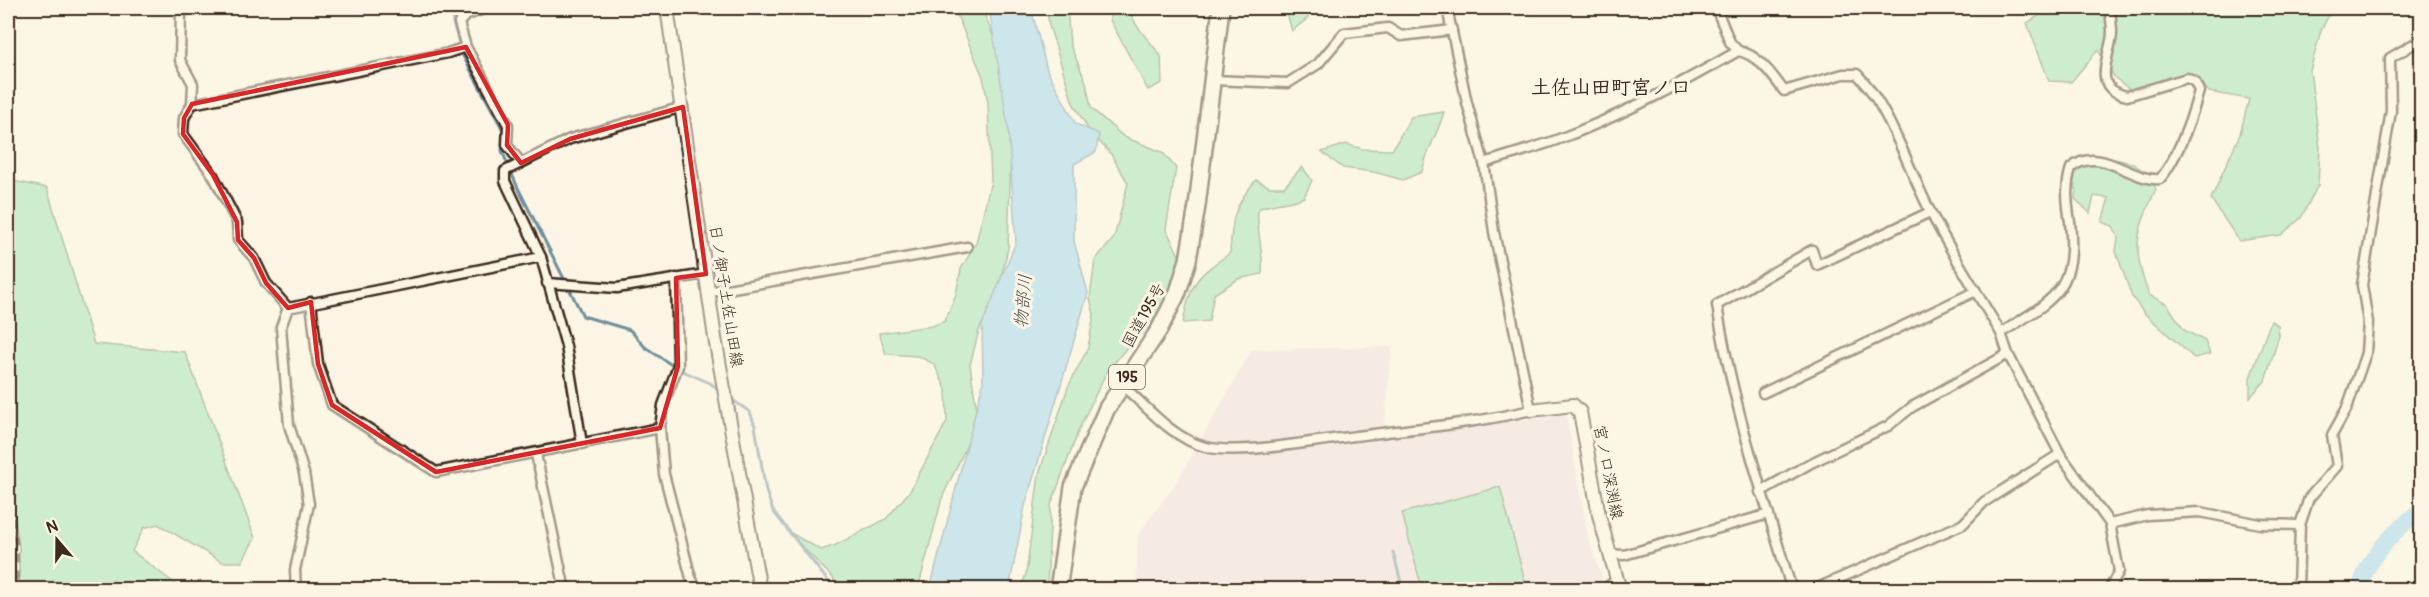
<svg xmlns="http://www.w3.org/2000/svg" width="2429" height="597" viewBox="0 0 2429 597" font-family="Pangolin,'Klee One',sans-serif">
  <style>
    .built { fill: #efdede }
    .green { fill: #98e1b1; stroke: #6a8668; stroke-width: 1.5 }
    .water { fill: #93d2f4; stroke: #708f9e; stroke-width: 1.5 }
    .lines { fill: none; stroke-linecap: round; stroke-linejoin: round }
    .stream { stroke: #708f9e; stroke-width: 3 }
    .river { stroke: #93d2f4; stroke-width: 16 }
    .street-casing { stroke: #3b2a1e; stroke-width: 13 }
    .secondary-casing { stroke: #3b2a1e; stroke-width: 16 }
    .highway-casing { stroke: #3b2a1e; stroke-width: 20 }
    .street { stroke: #fcf5e5; stroke-width: 8 }
    .secondary { stroke: #fcf5e5; stroke-width: 12 }
    .highway { stroke: #fcf5e5; stroke-width: 15 }
    .rail-casing { stroke: #3b2a1e; stroke-width: 5 }
    .rail { stroke: #fcf5e5; stroke-width: 3; stroke-dasharray: 9; stroke-linecap: butt }
    .marked { fill: none; stroke: #d62828; stroke-width: 4.5; stroke-linejoin: round }
    .labels { text-anchor: middle; stroke-width: 6; stroke-linejoin: round; paint-order: stroke }
    .shield { fill: #fcf5e5; stroke: #75675a; stroke-width: 1.5 }
    .shield-label { font-size: 15px; font-weight: bold; fill: #3b2a1e }
    .street-label { font-size: 16px; fill: #3b2a1e; stroke: #fcf5e5 }
    .water-label { font-size: 18px; font-style: italic; fill: #515454; stroke: #fcf5e5 }
    .quarter-label { font-size: 20px; font-weight: bold; fill: #3b2a1e; stroke: #fcf5e5 }
  </style>
  <rect width="100%" height="100%" fill="#fcf5e5"/>
  <filter id="ink" filterUnits="userSpaceOnUse"><feTurbulence type="fractalNoise" baseFrequency=".0167" numOctaves="2"/><feDisplacementMap in="SourceGraphic" scale="12" xChannelSelector="R" yChannelSelector="G"/><feConvolveMatrix kernelMatrix="1 2 1 2 8 2 1 2 1" color-interpolation-filters="sRGB"/></filter>
  <g filter="url(#ink)">
    <polygon class="built" points="1392,347 1383,438 1566,414 1589,542 1605,584 1600,590 1136,590 1138,535 1178,480 1252,350"/>
    <g class="green">
      <polygon points="954,8 982,8 1005,65 1011,150 1008,248 998,291 979,330 970,365 976,405 974,430 942,498 918,589 834,589 834,579 787,531 821,550 836,545 886,519 910,491 947,421 946,389 934,364 918,356 886,354 879,333 932,326 945,321 956,294 961,269 976,243 991,181 988,103 983,77"/>
      <polygon points="1047,8 1067,8 1070,45 1086,82 1091,108 1124,137 1162,152 1176,168 1166,229 1180,257 1175,288 1160,318 1133,340 1106,373 1079,429 1051,505 1047,589 1020,590 1026,574 1039,474 1068,387 1088,348 1094,314 1090,298 1095,260 1114,238 1128,183 1111,154 1090,132 1073,103 1049,25"/>
      <polygon points="1110,8 1128,8 1137,26 1161,56 1162,83 1148,90 1110,20"/>
      <polygon points="1278,8 1309,8 1308,18 1292,31 1288,17"/>
      <polygon points="2051,8 2333,8 2321,30 2310,71 2320,148 2318,185 2301,218 2281,235 2239,241 2211,199 2240,134 2249,99 2209,92 2189,77 2168,77 2137,95 2115,78 2098,50 2071,82 2049,81 2027,23"/>
      <path d="M 1444,112 C 1438,133 1426,151 1422,172 L 1403,180 L 1374,172 L 1343,168 L 1322,152 L 1346,144 L 1362,149 L 1392,150 L 1411,117 Z"/>
      <path d="M 2096,157 C 2125,160 2141,160 2156,189 C 2136,232 2131,250 2149,295 L 2167,304 L 2184,330 L 2205,341 L 2210,354 L 2194,358 L 2145,314 L 2132,297 L 2116,252 L 2118,237 L 2113,226 L 2102,222 L 2109,198 L 2094,196 L 2090,213 L 2075,199 L 2076,187 L 2067,172 Z"/>
      <path d="M 1302,167 L 1312,180 L 1304,197 C 1289,204 1274,202 1258,209 C 1256,234 1264,249 1262,274 L 1238,279 L 1214,294 L 1209,321 L 1183,323 C 1191,281 1196,277 1230,253 C 1232,219 1233,207 1256,180 L 1270,187 L 1284,187 Z"/>
      <polygon points="8,180 47,188 94,344 185,352 255,538 242,562 222,562 158,524 144,528 132,551 182,589 8,589"/>
      <polygon points="2271,321 2278,325 2279,336 2265,381 2250,397 2250,378"/>
      <polygon points="1500,487 1527,589 1422,589 1402,513"/>
    </g>
    <polygon class="water" points="989,8 1031,8 1047,70 1076,124 1099,134 1096,152 1074,164 1074,241 1088,293 1025,506 1009,589 930,589 983,383 982,325 1016,242 1008,127"/>
    <g class="lines">
      <g class="stream">
        <polyline points="452,8 453,23 463,56 503,130 502,151 518,188 583,316 630,330 645,347 676,368 710,383 721,391"/>
        <polyline points="731,399 750,412 755,426 766,491 773,511 835,590"/>
        <polyline points="1393,552 1403,590"/>
      </g>
      <path class="river" d="M 2360,590 C 2364,558 2398,528 2422,509"/>
      <g class="street-casing">
        <g id="street">
          <polyline points="181,8 180,60 193,84 192,104 184,118 183,134 213,175 237,222 238,240 254,258 266,283 288,308"/>
          <polyline points="486,8 465,16 459,23 466,47 508,125 507,145 521,163"/>
          <path d="M 1716,8 L 1730,42 L 1738,51 C 1758,54 1773,76 1784,91 L 1843,74 L 1857,74 C 1889,106 1910,173 1931,213 C 1952,254 1977,293 2001,333 L 2008,354 L 2060,454 L 2110,524 L 2119,571 L 2109,590"/>
          <polyline points="667,11 686,8"/>
          <polyline points="1213,80 1288,83 1318,64 1344,33 1388,28 1401,36 1452,30"/>
          <polyline points="192,104 448,53 466,47"/>
          <path d="M 1484,163 C 1509,155 1535,148 1559,139 C 1621,116 1681,84 1738,51"/>
          <polyline points="676,278 678,366 663,405 660,428 664,474 691,578 698,590"/>
          <polyline points="547,283 617,288 706,274"/>
          <polyline points="710,292 967,247"/>
          <polyline points="311,302 318,364 332,405 436,472 660,428"/>
          <polyline points="288,308 281,327 289,425 304,473 309,504 295,570 296,590"/>
          <polyline points="288,308 541,257"/>
          <path d="M 2001,333 C 2054,299 2077,291 2070,222 C 2067,203 2065,187 2071,168 C 2100,144 2131,182 2160,179 C 2179,156 2191,120 2199,91 L 2195,82 L 2187,78 L 2127,96 C 2088,88 2112,54 2112,32 C 2112,24 2110,16 2110,8"/>
          <path d="M 1122,385 C 1147,407 1172,438 1205,447 C 1238,455 1307,442 1341,438 C 1405,429 1469,425 1531,410 L 1494,232 L 1484,163 L 1467,103 L 1447,8"/>
          <polyline points="1763,393 1976,291"/>
          <polyline points="582,444 566,346 541,257 505,181 505,171 570,139 683,107"/>
          <polyline points="536,454 565,590"/>
          <polyline points="1760,492 1809,464 1888,426 1912,407 2008,354"/>
          <polyline points="2110,524 2148,515 2200,512 2260,524 2300,525"/>
          <polyline points="1609,554 1624,555 1769,514"/>
          <polyline points="1604,590 1616,580"/>
          <path d="M 1792,590 C 1763,496 1732,403 1717,305 L 1812,250 L 1817,265 L 1930,212"/>
          <polyline points="1813,590 1963,524 1984,502 2060,454"/>
          <polyline points="2298,590 2300,525 2309,498 2337,466 2332,435 2347,408 2366,353 2368,322 2362,285 2391,111 2390,58 2422,39"/>
        </g>
      </g>
      <g class="secondary-casing">
        <g id="secondary">
          <polyline points="667,8 715,338 760,590"/>
          <polyline points="1531,410 1573,405 1580,412 1599,515 1620,590"/>
        </g>
      </g>
      <g class="highway-casing">
        <polyline id="highway" points="1058,590 1073,487 1107,408 1159,330 1178,292 1188,260 1197,206 1221,8"/>
      </g>
      <use href="#street" class="street"/>
      <use href="#secondary" class="secondary"/>
      <use href="#highway" class="highway"/>
      <g class="rail-casing">
        <polyline id="rail" points="11,509 17,546 17,590"/>
      </g>
      <use href="#rail" class="rail"/>
    </g>
  </g>
  <path d="M0 0H2429V597H0ZM 466,47 L 508,125 L 507,145 L 521,163 L 570,139 L 683,107 L 706,274 L 676,278 L 678,366 L 660,428 L 436,472 L 332,405 L 318,364 L 311,302 L 288,308 L 266,283 L 254,258 L 238,240 L 237,222 L 213,175 L 183,134 L 184,118 L 192,104 Z" fill="#fcf5e5" fill-opacity=".55" fill-rule="evenodd"/>
  <path class="marked" d="M 466,47 L 508,125 L 507,145 L 521,163 L 570,139 L 683,107 L 706,274 L 676,278 L 678,366 L 660,428 L 436,472 L 332,405 L 318,364 L 311,302 L 288,308 L 266,283 L 254,258 L 238,240 L 237,222 L 213,175 L 183,134 L 184,118 L 192,104 Z"/>
  <g class="labels">
    <rect class="shield" x="1109" y="365" width="36" height="24" rx="4.5"/>
    <g class="shield-label">
      <text x="1127" y="382">195</text>
    </g>
    <g class="street-label">
      <text transform="translate(727 296) rotate(81)" y="6">日ノ御子土佐山田線</text>
      <text transform="translate(1143 315) rotate(-61)" y="6">国道195号</text>
      <text transform="translate(1609 472) rotate(79)" y="6">宮ノ口深渕線</text>
    </g>
    <g class="water-label">
      <text transform="translate(1023 301) rotate(-85)" y="6">物部川</text>
    </g>
    <g class="quarter-label">
      <text x="1611" y="94">土佐山田町宮ノ口</text>
    </g>
  </g>
  <rect width="2429" height="597" fill="none" stroke="#fcf5e5" stroke-width="30"/>
  <rect x="15" y="15" width="2399" height="567" fill="none" stroke="#3b2a1e" stroke-width="2" filter="url(#ink)"/>
  <g transform="translate(57 540) rotate(340)" stroke="#fcf5e5" stroke-width="4.5" paint-order="stroke">
  <path d="M0-4.5L10 22L0 15L-10 22Z" fill="#3b2a1e"/>
  <text y="-9" font-size="16" font-weight="bold" text-anchor="middle" fill="#3b2a1e">N</text>
  </g>
</svg>
